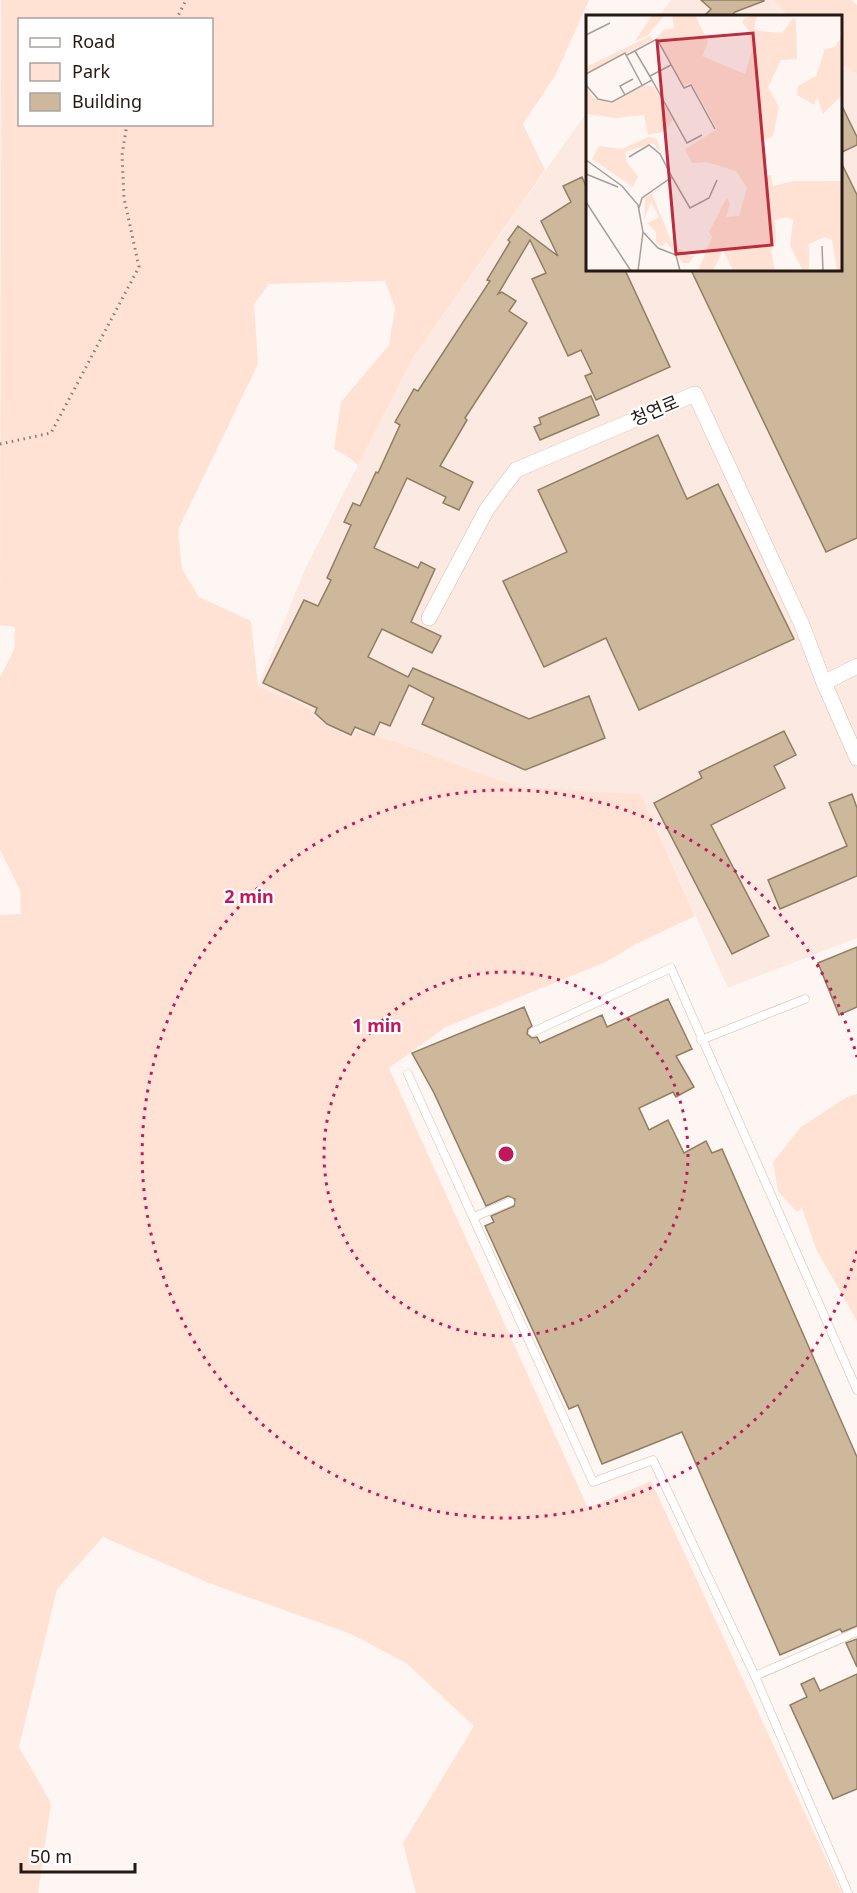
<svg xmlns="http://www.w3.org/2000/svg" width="857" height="1893" viewBox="0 0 857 1893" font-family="'Noto Sans','Noto Sans KR',sans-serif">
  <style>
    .built { fill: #fceae2 }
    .green { fill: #ffe2d4; fill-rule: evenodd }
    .building { fill: #ceb89c; stroke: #917d62; stroke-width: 1.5 }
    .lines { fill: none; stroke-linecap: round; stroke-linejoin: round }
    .service-casing { stroke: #d9b7a7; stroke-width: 9 }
    .minor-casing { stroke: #d9b7a7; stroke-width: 16 }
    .path { stroke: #877d78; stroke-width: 3; stroke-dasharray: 1.5 4.5; stroke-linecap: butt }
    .service { stroke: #fff; stroke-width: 8 }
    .minor { stroke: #fff; stroke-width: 15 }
    .ring { fill: none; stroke: #c2185b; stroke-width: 3; stroke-dasharray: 3 6 }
    .labels { text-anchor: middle; stroke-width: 4.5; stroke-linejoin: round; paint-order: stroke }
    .street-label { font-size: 18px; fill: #251913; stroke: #fff }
    .inset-road { fill: none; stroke: #a79e99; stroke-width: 1.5 }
    .view { fill: #bc2b3e; fill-opacity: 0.15; stroke: #bc2b3e; stroke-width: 3 }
    .inset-edge { fill: none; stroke: #251913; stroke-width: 3 }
    .centre { fill: #c2185b; stroke: #fff; stroke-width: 3 }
    .ring-label { font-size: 18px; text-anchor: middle; font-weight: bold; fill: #c2185b; stroke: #fff; stroke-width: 4.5; stroke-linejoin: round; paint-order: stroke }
  </style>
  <rect width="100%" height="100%" fill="#fdf6f3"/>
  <polygon class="built" points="671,0 829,0 857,24 857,938 728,988 641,794 518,787 394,741 376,737 353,738 325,725 309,713 311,709 258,686 305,569 412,359 587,112 587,270 840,270 840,16 659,16"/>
  <g class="green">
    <path d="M 1,0 L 589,0 L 555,76 L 523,124 L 545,170 L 412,359 L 358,465 L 350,458 L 334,449 L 341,402 L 389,345 L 395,308 L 385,281 L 269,284 L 254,304 L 258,364 L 178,530 L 182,569 L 199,597 L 251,621 L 258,686 L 311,709 L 310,713 L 325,725 L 352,738 L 357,732 L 394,741 L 518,787 L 641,794 L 695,916 L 636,944 L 606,962 L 446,1027 L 389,1068 L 588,1508 L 651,1481 L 842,1893 L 416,1893 L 403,1843 L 474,1726 L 406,1663 L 351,1634 L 209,1583 L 103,1537 L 57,1589 L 19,1747 L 51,1803 L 38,1893 L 0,1893 L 0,915 L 21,914 L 20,890 L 0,850 L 0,677 L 14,650 L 15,627 L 0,625 ZM 20,20 L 212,20 L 212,124 L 20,124 Z"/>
    <polygon points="774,0 851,0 857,5 857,74 841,64 840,16 789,16"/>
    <polygon points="857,1094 857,1321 816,1249 802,1208 797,1212 778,1191 773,1162 801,1127 847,1097"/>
  </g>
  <g class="building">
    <polygon points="701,0 764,0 764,1 735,12 731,16 704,16 711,9"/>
    <polygon points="840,102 857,137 857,145 840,153"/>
    <polygon points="840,160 857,195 857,538 826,552 691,270 840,270"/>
    <polygon points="582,177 587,188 587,270 625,270 670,367 596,400 585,376 592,373 581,350 568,356 532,279 546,273 530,240 498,294 502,292 516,301 509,311 527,323 465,418 467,420 440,466 473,482 459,510 443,503 446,497 407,478 374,548 418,568 421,562 435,569 411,622 441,636 432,653 382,629 368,657 408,677 413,668 529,719 589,696 605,738 525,770 422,724 434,698 409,685 390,726 380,722 374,735 355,727 351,735 327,724 315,713 317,708 263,683 304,600 318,606 331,580 327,578 351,525 344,522 353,503 360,506 376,472 378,473 400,425 395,422 414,389 418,391 490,281 487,280 510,242 508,240 518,226 558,256 541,221 571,202 563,186"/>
    <polygon points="591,396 599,415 540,440 534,427 541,424 539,418"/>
    <polygon points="658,435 687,499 718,484 794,639 639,710 606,638 544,667 503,581 567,552 538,490"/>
    <polygon points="784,731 796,755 774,766 785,788 711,825 769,936 732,954 654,803 702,778 699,772"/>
    <polygon points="852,794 857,808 857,876 780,909 768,880 847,846 829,803"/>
    <polygon points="857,947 857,1007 839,1015 818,963"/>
    <polygon points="668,999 692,1049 676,1056 694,1087 676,1097 673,1092 639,1108 649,1130 668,1120 684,1153 706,1141 712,1153 722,1149 857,1457 857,1626 842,1632 840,1629 780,1655 682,1432 602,1464 578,1405 569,1409 485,1226 494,1222 491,1216 514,1206 515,1199 508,1196 486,1206 434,1093 412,1053 524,1007 532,1026 528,1029 527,1034 532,1038 537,1037 540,1043 602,1015 607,1027"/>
    <polygon points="857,1639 857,1667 846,1643"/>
    <polygon points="857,1674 857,1789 833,1799 790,1705 807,1697 801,1684 814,1678 820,1691"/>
  </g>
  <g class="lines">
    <g class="service-casing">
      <g id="service">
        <polyline points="533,1032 671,968 857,1390"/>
        <polyline points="701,1040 805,999"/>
        <polyline points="408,1074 593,1482 653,1460 755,1676 848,1893"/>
        <polyline points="474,1217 510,1202"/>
        <polyline points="755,1676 857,1632"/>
      </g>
    </g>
    <g class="minor-casing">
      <g id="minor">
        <polyline points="429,618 487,509 516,470 695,394 802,625 824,683 857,666"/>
        <polyline points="824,683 857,758"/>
      </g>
    </g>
    <g class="path">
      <polyline points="176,20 186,0"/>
      <polyline points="0,444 51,433 139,267 124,198 122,155 127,124"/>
    </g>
    <use href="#service" class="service"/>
    <use href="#minor" class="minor"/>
  </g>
  <g class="ring">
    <circle cx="506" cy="1154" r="182"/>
    <path d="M857 1251A364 364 0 1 1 857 1057"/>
  </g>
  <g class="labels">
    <g class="street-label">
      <text transform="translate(655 411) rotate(-23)" y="6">청연로</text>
    </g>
  </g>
  <g transform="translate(586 15)">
    <rect width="256" height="256" fill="#fdf6f3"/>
    <path d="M 66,0 L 79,0 L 61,21 L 49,26 ZM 86,0 L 109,0 L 122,27 L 116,41 L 159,59 L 166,35 L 163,16 L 156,7 L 159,3 L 171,0 L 168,14 L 173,16 L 196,18 L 207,3 L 210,6 L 211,44 L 195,45 L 182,72 L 193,92 L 187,121 L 174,128 L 181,142 L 178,160 L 185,160 L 187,171 L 208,166 L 255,166 L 256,256 L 251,256 L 246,225 L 239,222 L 223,229 L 223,253 L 217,256 L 204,231 L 207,205 L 201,202 L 189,205 L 190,226 L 185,235 L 189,256 L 147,256 L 137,235 L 127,256 L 112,256 L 126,222 L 123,217 L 141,182 L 144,189 L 140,202 L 153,201 L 161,173 L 150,156 L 120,147 L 106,148 L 99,134 L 131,114 L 105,67 L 98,71 L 71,23 L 77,15 L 88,13 ZM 64,21 L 67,25 L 0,58 L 0,52 ZM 256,21 L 256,80 L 237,99 L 231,82 L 228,90 L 211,80 L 212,71 L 230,61 L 239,34 L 249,32 ZM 59,70 L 68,72 L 87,104 L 80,116 L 62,120 L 58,100 L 29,103 L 0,99 L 0,72 L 7,83 L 25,88 ZM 63,122 L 71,124 L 75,138 L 67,128 L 39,137 L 41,148 L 52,161 L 47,172 L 6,144 L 13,131 L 35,134 ZM 80,170 L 66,179 L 86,228 L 104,241 L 109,240 L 103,248 L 97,248 L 80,227 L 76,232 L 70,228 L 70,217 L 61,208 L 73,202 L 65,187 L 58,205 L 59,182 Z" fill="#ffe2d4"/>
    <path class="inset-road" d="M 0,20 L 24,8M 49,36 L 66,65M 41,40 L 71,24 L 98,73 L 105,70 L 129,114M 0,59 L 39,38 L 56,70M 64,61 L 85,50M 0,70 L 12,84 L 26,87 L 66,65 L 101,128 L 116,120M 39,80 L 34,71 L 47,64M 43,142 L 63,130 L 74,139 L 86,162M 0,145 L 36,171 L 52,190 L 57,217 L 52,256M 0,159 L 32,172M 0,187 L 45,256M 53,193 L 56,183 L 86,162 L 104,193 L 123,183 L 131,165M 57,217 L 72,233 L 90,240 L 94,256M 236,231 L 237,256"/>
    <path class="view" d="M 167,18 L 186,230 L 90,239 L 71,26 Z"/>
    <rect width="256" height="256" class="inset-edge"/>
  </g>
  <circle cx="506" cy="1154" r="9" class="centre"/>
  <g class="ring-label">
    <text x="249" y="903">2 min</text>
    <text x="377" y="1032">1 min</text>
  </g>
  <rect x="18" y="18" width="195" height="108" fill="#ffffff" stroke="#a8a3a1" stroke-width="1.5"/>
  <rect x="30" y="38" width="30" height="9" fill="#ffffff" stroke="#a8a3a1" stroke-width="1.5"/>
  <text x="72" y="48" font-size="18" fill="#251913">Road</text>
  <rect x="30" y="63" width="30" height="18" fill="#ffe2d4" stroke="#a8a3a1" stroke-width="1.5"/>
  <text x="72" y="78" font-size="18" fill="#251913">Park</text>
  <rect x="30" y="93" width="30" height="18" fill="#ceb89c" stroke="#a8a3a1" stroke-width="1.5"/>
  <text x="72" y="108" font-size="18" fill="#251913">Building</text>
  <path d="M21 1863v9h114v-9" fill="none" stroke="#251913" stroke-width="3"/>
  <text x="30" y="1863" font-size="18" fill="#251913" stroke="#ffffff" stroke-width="4.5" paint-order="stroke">50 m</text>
</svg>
